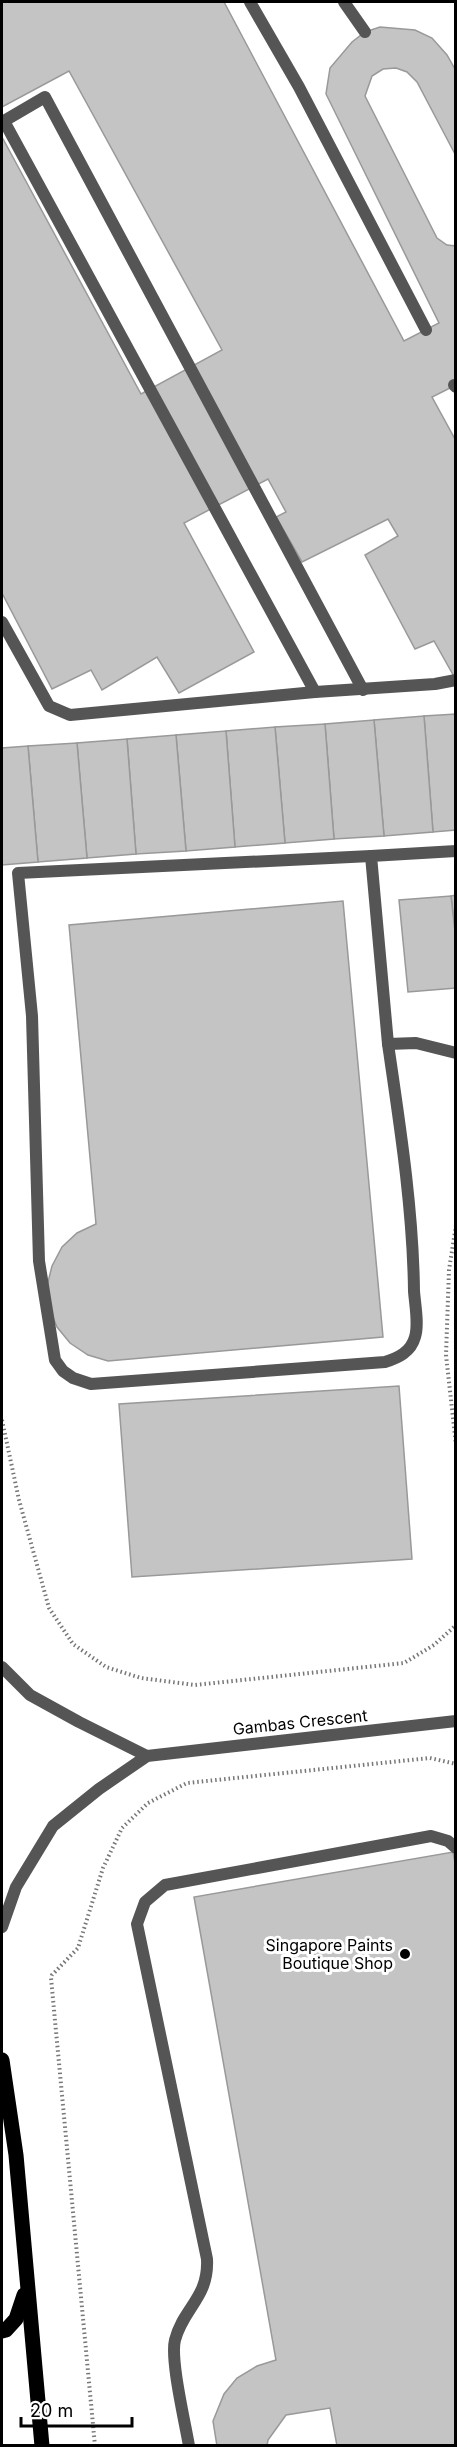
<svg xmlns="http://www.w3.org/2000/svg" width="457" height="2447" viewBox="0 0 457 2447" font-family="Inter,sans-serif">
  <style>
    .building { fill: #c4c4c4; stroke: #999; stroke-width: 1.5 }
    .lines { fill: none; stroke-linecap: round; stroke-linejoin: round }
    .path { stroke: #777; stroke-width: 4; stroke-dasharray: 1.5 3; stroke-linecap: butt }
    .lane { stroke: #555; stroke-width: 12 }
    .street { stroke: #555; stroke-width: 12 }
    .primary { stroke: #000; stroke-width: 15 }
    .poi-dot { fill: #000; stroke: #fff; stroke-width: 2 }
    .labels { text-anchor: middle; stroke-width: 6; stroke-linejoin: round; paint-order: stroke }
    .street-label { font-size: 16px; fill: #000; stroke: #fff }
    .poi-label { font-size: 16px; fill: #000; stroke: #fff; text-anchor: end }
  </style>
  <rect width="100%" height="100%" fill="#fff"/>
  <g class="building">
    <polygon points="2,2 224,2 404,341 439,323 326,94 330,68 352,42 365,32 380,27 415,30 432,38 447,55 456,71 456,156 417,82 407,72 396,68 383,69 372,76 365,96 437,238 447,245 456,246 456,385 432,397 456,441 456,680 434,641 415,649 365,555 398,536 388,519 302,562 276,517 286,512 268,479 184,523 254,652 179,693 157,657 102,690 91,670 52,689 2,593 2,137 141,394 222,350 69,71 2,107"/>
    <polygon points="456,714 456,830 433,832 424,716"/>
    <polygon points="424,716 433,832 384,836 374,720"/>
    <polygon points="374,720 384,836 334,839 325,724"/>
    <polygon points="325,724 334,839 285,843 275,727"/>
    <polygon points="275,727 285,843 235,847 226,731"/>
    <polygon points="226,731 235,847 186,851 176,735"/>
    <polygon points="176,735 186,851 136,854 127,739"/>
    <polygon points="127,739 136,854 87,858 77,743"/>
    <polygon points="77,743 87,858 38,862 28,746"/>
    <polygon points="28,746 38,862 2,865 2,748"/>
    <polygon points="456,895 456,940 451,896"/>
    <polygon points="451,896 456,940 456,988 408,992 399,900"/>
    <polygon points="343,901 383,1337 108,1361 88,1355 70,1343 57,1327 49,1308 47,1286 52,1266 62,1247 77,1233 96,1224 69,925"/>
    <polygon points="399,1386 412,1559 132,1577 119,1404"/>
    <polygon points="453,1852 456,1868 456,2446 337,2446 330,2408 286,2415 268,2440 267,2446 217,2446 213,2421 224,2394 237,2378 257,2366 276,2360 194,1897"/>
  </g>
  <g class="lines">
    <g class="path">
      <polyline points="456,1225 449,1270 446,1355 456,1445"/>
      <polyline points="2,1420 19,1500 49,1608 73,1644 106,1667 141,1678 195,1685 404,1663 434,1645 454,1627"/>
      <polyline points="95,2446 51,1978 52,1975 78,1948 103,1868 122,1828 148,1803 187,1783 430,1758 456,1764"/>
    </g>
    <g class="lane">
      <polyline points="250,2 299,87 426,330"/>
      <polyline points="344,2 365,32"/>
      <polyline points="454,385 456,387"/>
      <polyline points="2,622 49,706 70,715 315,692 435,684 456,680"/>
      <polyline points="315,692 4,121 45,97 363,690"/>
      <polyline points="456,851 371,856 388,1044 416,1043 456,1053"/>
      <path d="M 371,856 L 18,873 L 32,1016 L 39,1261 L 55,1360 L 63,1371 L 73,1378 L 91,1384 L 385,1362 C 398,1358 411,1352 415,1337 C 419,1324 415,1305 414,1291 C 413,1209 400,1126 388,1044"/>
      <path d="M 189,2446 C 185,2422 170,2359 175,2340 C 183,2308 209,2298 207,2259 L 137,1924 L 145,1902 L 165,1885 L 431,1836 L 448,1841 L 456,1848"/>
    </g>
    <g class="street">
      <polyline points="2,1667 30,1695 79,1722 147,1756"/>
      <polyline points="2,1927 16,1887 53,1826 99,1789 147,1756 456,1721"/>
    </g>
    <g class="primary">
      <polyline points="2,2060 16,2155 42,2446"/>
      <polyline points="2,2331 6,2330 16,2319 24,2295"/>
    </g>
  </g>
  <circle class="poi-dot" cx="405" cy="1954" r="6"/>
  <g class="labels">
    <g class="street-label">
      <text transform="translate(300 1722) rotate(-6)" y="6">Gambas Crescent</text>
    </g>
    <g class="poi-label">
      <text x="393" y="1951">Singapore Paints<tspan x="393" dy="18">Boutique Shop</tspan></text>
    </g>
  </g>
  <rect width="457" height="2447" fill="none" stroke="#000000" stroke-width="6"/>
  <path d="M21 2417v9h111v-9" fill="none" stroke="#000000" stroke-width="3"/>
  <text x="30" y="2417" font-size="18" fill="#000000" stroke="#ffffff" stroke-width="4.5" paint-order="stroke">20 m</text>
</svg>
